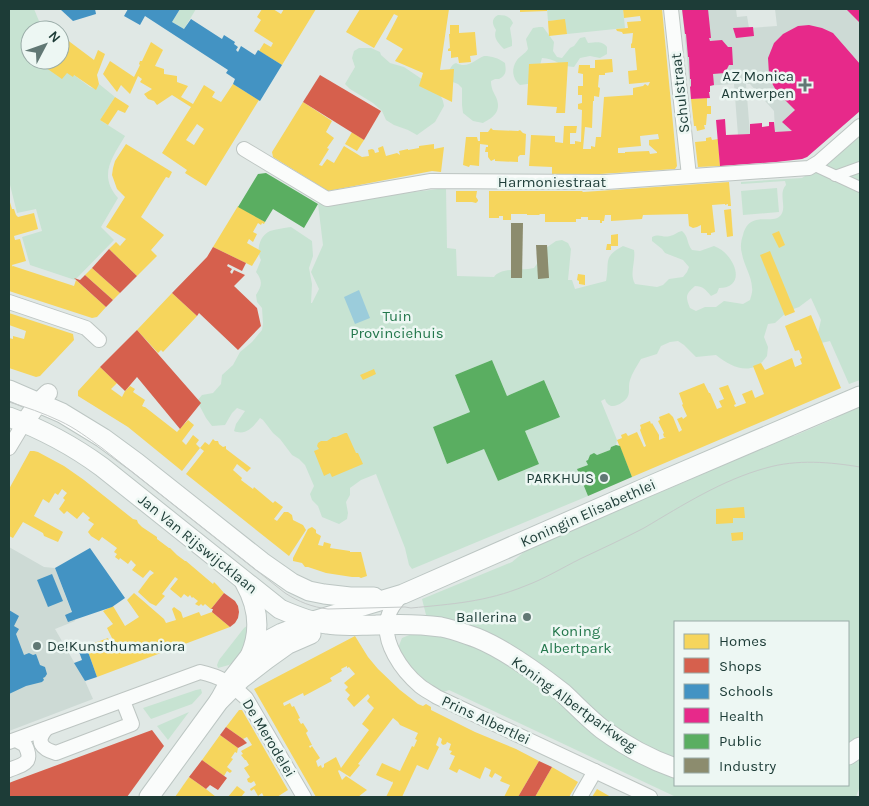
<svg xmlns="http://www.w3.org/2000/svg" width="869" height="806" viewBox="0 0 869 806" font-family="Karla,sans-serif">
  <style>
    .built { fill: #cddad5 }
    .green { fill: #c7e3d2; fill-rule: evenodd }
    .water { fill: #9bccdb }
    .homes { fill: #f6d55c; fill-rule: evenodd }
    .shops { fill: #d6604d }
    .schools { fill: #4393c3 }
    .health { fill: #e7298a }
    .public { fill: #5aae61 }
    .industry { fill: #8c8c6e }
    .lines { fill: none; stroke-linecap: round; stroke-linejoin: round }
    .pedestrian-casing { stroke: #bdc5c2; stroke-width: 12 }
    .minor-casing { stroke: #bdc5c2; stroke-width: 16 }
    .tertiary-casing { stroke: #bdc5c2; stroke-width: 20 }
    .secondary-casing { stroke: #bcc6c3; stroke-width: 21 }
    .pedestrian { stroke: #fafcfb; stroke-width: 10 }
    .minor { stroke: #fafcfb; stroke-width: 14 }
    .tertiary { stroke: #fafcfb; stroke-width: 18 }
    .secondary { stroke: #fafcfb; stroke-width: 19 }
    .tram { stroke: #c5cac9; stroke-width: 1 }
    .poi-dot { fill: #617874; stroke: #edf7f3; stroke-width: 2 }
    .labels { text-anchor: middle; stroke-width: 5; stroke-linejoin: round; paint-order: stroke }
    .poi-label { font-size: 15px; fill: #1d3c37; stroke: #edf7f3; text-anchor: end }
    .street-label { font-size: 15px; fill: #1d3c37; stroke: #edf7f3 }
    .park-label { font-size: 15px; fill: #23774c; stroke: #edf7f3 }
  </style>
  <rect width="100%" height="100%" fill="#e0e8e5"/>
  <g class="built">
    <polygon points="682,9 736,9 737,17 747,16 749,28 777,26 775,9 860,9 860,111 807,157 802,159 779,161 775,132 774,111 750,84 746,84 750,134 738,135 734,84 690,87"/>
    <polygon points="9,547 44,567 55,568 75,621 55,629 85,681 93,699 9,731"/>
  </g>
  <g class="green">
    <path d="M 9,9 L 34,9 L 39,21 L 53,30 L 30,30 L 30,60 L 45,60 L 42,65 L 74,75 L 90,87 L 96,89 L 99,84 L 115,97 L 100,120 L 125,136 C 112,158 98,175 118,198 L 101,227 L 114,240 L 75,280 L 30,265 L 22,237 L 42,231 L 36,209 L 17,213 L 9,181 Z"/>
    <polygon points="180,9 196,9 184,29 172,22"/>
    <polygon points="547,9 623,9 625,28 567,34 566,30 564,30 561,27 557,20 548,21"/>
    <path d="M 498,15 C 505,15 510,16 513,23 L 510,28 L 512,41 L 512,46 L 504,49 C 498,43 493,38 496,30 C 492,24 491,19 498,15 Z"/>
    <path d="M 539,27 L 543,27 L 554,42 L 553,51 L 557,57 L 562,58 L 570,48 L 574,46 L 580,38 L 585,37 L 588,43 C 596,43 601,40 607,47 L 607,54 L 600,58 L 590,56 L 580,58 L 574,67 C 560,67 555,58 542,58 L 535,83 L 520,85 C 512,79 511,68 517,60 C 521,55 525,54 528,49 L 526,39 L 533,28 Z"/>
    <polygon points="359,48 371,48 380,52 381,55 390,63 404,67 438,90 443,101 444,106 435,122 417,135 408,130 394,125 386,120 382,111 373,103 350,89 345,84 355,67 352,58 354,51"/>
    <path d="M 484,56 C 492,56 498,58 505,63 C 506,70 507,75 499,79 L 495,79 L 491,81 C 491,88 493,91 496,97 C 502,111 494,117 483,123 L 473,121 L 463,113 L 462,105 L 462,88 L 458,84 L 450,81 L 448,74 C 450,69 451,65 456,63 C 468,69 474,60 484,56 Z"/>
    <path d="M 860,134 L 860,380 L 849,384 L 830,341 L 821,343 L 817,337 L 821,320 L 811,298 L 799,307 L 788,311 L 775,323 L 768,324 L 764,337 L 768,347 L 767,356 C 753,377 732,368 716,355 L 696,357 L 684,345 L 678,341 L 670,342 L 661,346 L 657,354 L 641,359 C 637,366 632,373 630,380 C 628,386 630,391 628,396 C 627,400 618,406 613,406 C 609,406 608,404 606,402 L 605,399 L 601,401 L 617,440 L 616,445 L 611,447 L 610,450 L 597,455 L 594,454 L 590,455 L 588,465 L 577,469 L 588,496 L 412,569 L 409,565 L 405,548 L 376,474 L 361,480 L 350,488 L 350,495 L 346,502 L 348,513 L 347,519 L 339,524 L 322,517 L 318,506 L 312,500 L 310,494 L 314,486 L 305,465 L 299,459 L 292,455 L 280,439 L 273,433 L 263,420 L 260,418 C 253,427 246,436 234,431 L 236,424 L 245,411 L 237,408 L 232,413 L 225,425 L 212,426 L 206,418 L 197,401 L 202,395 L 213,393 L 221,384 L 222,375 L 233,365 L 240,352 L 252,342 L 262,330 L 263,324 L 262,308 L 257,302 L 256,295 C 262,286 263,281 256,272 L 261,260 C 256,251 259,236 270,231 C 276,229 284,228 291,227 L 312,241 L 313,256 L 309,268 L 312,284 L 311,303 L 312,303 L 319,289 L 311,272 L 323,245 L 318,204 L 446,188 L 447,248 L 456,249 L 457,276 L 494,277 C 501,267 522,271 534,268 L 539,261 L 543,250 L 556,241 L 562,240 L 568,243 L 571,249 L 568,280 L 572,280 L 575,289 L 606,281 C 610,262 602,257 623,246 L 634,250 C 636,261 629,274 635,284 L 657,287 L 663,285 L 669,279 L 683,277 L 687,272 L 689,267 L 683,260 L 665,253 L 662,249 L 652,241 L 652,237 C 660,233 662,238 670,236 C 675,235 677,232 682,231 C 689,237 686,242 692,250 L 700,251 L 714,246 C 719,248 724,251 727,255 C 739,268 741,288 719,288 L 717,293 L 711,296 C 706,290 703,286 695,286 C 686,294 685,296 690,308 L 696,311 L 705,307 L 716,307 L 724,301 L 743,304 L 750,300 C 751,296 753,291 752,288 C 752,277 744,265 742,254 C 740,247 741,241 743,235 C 750,209 772,226 781,215 C 787,207 778,193 786,185 L 785,181 L 741,184 L 741,182 L 802,178 L 808,174 ZM 492,360 L 507,396 L 544,380 L 560,416 L 525,431 L 539,464 L 498,481 L 484,449 L 447,464 L 433,427 L 470,412 L 455,375 Z"/>
    <polygon points="777,188 779,212 743,215 741,191"/>
    <path d="M 860,405 L 860,786 L 856,797 L 676,797 L 449,690 L 438,694 L 412,673 L 398,648 L 402,638 L 419,631 L 430,631 L 422,599 L 512,562 L 530,547 L 687,481 L 715,464 L 782,437 L 794,436 L 836,418 L 836,416 ZM 675,622 L 848,622 L 848,785 L 675,785 Z"/>
    <polygon points="250,624 249,644 235,661 229,665 218,668 217,665 219,660 244,628"/>
    <polygon points="201,689 202,693 192,704 151,719 143,708 196,690"/>
    <polygon points="189,712 168,740 157,726"/>
  </g>
  <polygon class="water" points="359,290 370,318 355,324 344,297"/>
  <g class="homes">
    <polygon points="262,9 273,9 281,14 284,9 316,9 282,65 259,51 264,43 271,47 273,43 254,31 261,20 257,17"/>
    <polygon points="360,9 449,9 440,70 454,69 452,102 419,86 423,73 395,61 403,49 386,39 398,16 394,14 374,48 346,32"/>
    <polygon points="520,9 547,9 547,11 520,12"/>
    <path d="M 623,9 L 662,9 L 677,166 L 675,169 L 600,174 L 552,174 L 552,167 L 529,166 L 531,135 L 555,136 L 555,142 L 563,143 L 564,126 L 577,126 L 576,133 L 570,133 L 570,144 L 575,144 L 575,141 L 581,142 L 582,110 L 578,109 L 578,104 L 582,103 L 582,95 L 578,95 L 578,86 L 583,86 L 583,74 L 578,73 L 579,65 L 590,65 L 590,68 L 595,68 L 595,60 L 612,59 L 613,72 L 605,73 L 605,75 L 599,75 L 598,87 L 600,88 L 599,97 L 594,96 L 594,101 L 593,101 L 592,128 L 585,127 L 583,149 L 591,149 L 591,146 L 595,147 L 596,137 L 601,137 L 604,97 L 633,95 L 633,88 L 643,86 L 645,84 L 648,86 L 650,82 L 629,84 L 628,71 L 637,70 L 635,48 L 631,48 L 631,44 L 632,43 L 633,33 L 623,34 L 622,32 L 617,31 L 616,29 L 628,28 L 627,22 L 641,21 L 640,16 L 624,18 ZM 658,134 L 659,139 L 649,140 L 649,145 L 657,152 L 657,153 L 650,154 L 649,151 L 625,152 L 625,153 L 618,153 L 618,148 L 641,146 L 640,136 Z"/>
    <polygon points="565,19 567,34 549,36 548,21"/>
    <polygon points="450,25 459,25 459,33 475,32 477,55 470,56 471,62 459,63 458,57 451,58 451,51 448,51 448,49 450,48 449,34 450,34"/>
    <polygon points="62,36 94,60 98,50 105,54 97,75 99,84 96,90 74,75 73,77 67,73 62,79 42,65 45,60 60,60 60,39"/>
    <path d="M 151,42 L 163,50 L 155,66 L 164,69 L 164,74 L 177,76 L 177,82 L 188,86 L 181,97 L 193,104 L 204,85 L 215,92 L 212,97 L 221,102 L 233,84 L 259,100 L 206,186 L 185,173 L 187,170 L 162,153 L 191,107 L 172,95 L 157,105 L 154,101 L 148,99 L 144,94 L 152,89 L 140,82 L 142,79 L 138,76 L 130,94 L 121,85 L 117,92 L 103,74 L 110,61 L 134,77 L 140,65 L 139,64 L 140,61 L 142,61 ZM 197,124 L 204,129 L 194,145 L 186,140 Z"/>
    <polygon points="568,62 565,113 556,113 557,107 527,105 529,64"/>
    <polygon points="115,97 129,106 125,113 118,110 108,125 100,120"/>
    <polygon points="707,98 707,106 711,106 711,114 707,114 706,125 704,125 705,129 697,131 696,126 694,126 691,99"/>
    <polygon points="303,102 332,121 326,132 334,138 327,148 329,149 319,165 322,166 327,159 334,163 344,146 362,157 369,156 368,150 372,149 374,150 375,153 379,152 378,148 383,146 386,156 397,153 400,155 399,151 408,149 408,150 419,148 419,146 434,144 434,149 444,147 441,172 432,171 328,191 273,157 272,152"/>
    <polygon points="491,128 493,130 518,131 520,130 523,133 526,134 525,155 520,155 518,157 518,162 495,161 495,159 491,161 488,157 488,152 485,152 486,147 488,147 488,145 480,144 479,166 470,165 469,167 463,165 466,137 477,137 478,141 480,141 480,132 488,132"/>
    <polygon points="352,132 364,140 357,151 345,144"/>
    <polygon points="711,137 712,140 718,139 720,166 698,167 695,142 706,141 706,138"/>
    <polygon points="126,144 172,172 169,178 166,177 141,217 164,235 151,250 157,256 137,276 109,249 116,242 120,246 126,239 106,227 125,197 117,189 112,175 113,168 115,161"/>
    <polygon points="729,182 731,206 728,206 728,204 725,205 725,204 712,205 715,232 711,233 711,235 707,235 707,233 701,233 701,225 697,227 693,228 689,226 688,214 643,215 642,219 611,221 611,215 605,215 604,221 602,221 602,223 600,223 600,220 588,220 588,217 581,217 581,219 576,219 576,222 545,222 545,214 539,214 540,215 527,215 527,214 511,214 511,220 503,220 503,216 499,216 499,218 489,218 489,191 582,191 583,192"/>
    <polygon points="456,191 477,191 476,197 478,200 478,201 476,203 472,202 456,202"/>
    <polygon points="9,199 12,209 14,209 16,215 18,217 34,213 38,229 14,236 15,240 20,239 26,261 12,265 13,267 13,266 74,286 76,280 106,307 97,317 92,318 9,291"/>
    <polygon points="238,206 265,222 264,224 262,223 261,225 258,223 253,232 257,234 253,242 249,239 247,243 261,251 252,266 213,247"/>
    <polygon points="731,209 733,236 727,237 724,210"/>
    <polygon points="779,231 785,245 779,248 772,234"/>
    <polygon points="618,234 618,246 611,246 611,250 606,250 607,244 611,244 611,235"/>
    <polygon points="770,251 795,312 785,316 760,255"/>
    <polygon points="92,268 120,293 113,300 85,275"/>
    <polygon points="578,274 585,275 585,285 579,284 579,281 577,280"/>
    <polygon points="172,293 197,316 163,352 161,350 158,353 137,330"/>
    <polygon points="9,313 73,334 74,340 40,376 36,377 9,368 9,338 13,339 13,336 24,339 26,331 9,325"/>
    <polygon points="811,315 841,388 632,477 617,440 622,438 621,435 626,433 628,436 637,432 644,447 646,446 640,430 641,428 640,425 650,421 651,424 652,423 659,435 659,440 666,437 664,437 663,434 664,433 658,421 660,420 659,417 669,413 673,417 679,432 682,430 677,419 682,417 683,419 687,416 682,405 683,404 679,393 704,383 709,393 710,393 717,409 722,407 719,401 724,399 719,388 728,385 736,404 734,405 735,407 746,403 742,394 752,390 755,398 764,394 753,366 761,363 765,370 792,358 795,367 802,364 800,359 802,358 799,350 795,351 785,326"/>
    <polygon points="100,367 117,383 111,389 122,397 125,391 130,386 135,389 133,392 145,400 142,406 144,407 145,407 177,432 188,420 194,425 182,441 186,445 193,435 199,440 196,444 200,448 182,471 128,427 78,396 78,391"/>
    <polygon points="374,369 376,374 363,380 360,375"/>
    <polygon points="345,433 347,433 356,453 358,453 363,464 332,477 330,473 324,476 314,451 319,449 317,446 318,443 321,441 327,441 333,437 336,437"/>
    <polygon points="213,439 215,441 218,441 219,444 223,447 226,446 226,449 251,468 247,472 237,464 233,470 242,478 241,480 253,489 254,487 273,503 275,501 283,507 274,519 277,521 284,512 288,512 292,515 293,520 303,525 306,530 289,556 186,474 204,451 200,448 205,442 209,445"/>
    <polygon points="30,451 34,451 38,452 64,466 84,480 133,519 137,520 138,523 142,527 157,537 157,539 169,548 170,548 177,555 185,561 186,561 213,584 214,582 218,586 224,593 211,609 205,604 203,606 201,604 199,606 195,604 198,601 193,597 192,598 190,595 188,597 184,594 181,598 170,589 178,579 175,577 162,594 165,596 156,606 150,603 138,592 150,576 154,573 150,570 143,578 132,570 136,565 131,560 128,564 120,558 119,560 115,557 117,554 114,552 117,548 102,537 99,541 91,536 88,532 94,524 88,520 90,518 83,512 77,519 67,511 64,514 59,509 65,500 63,498 67,493 62,489 58,495 55,493 49,503 43,499 34,516 63,532 58,542 44,536 43,533 23,522 13,538 9,536 9,489"/>
    <polygon points="744,507 745,518 733,518 733,523 716,524 716,509"/>
    <polygon points="312,527 316,530 316,533 321,536 318,545 323,546 324,542 331,544 330,548 350,551 350,552 361,552 367,576 361,578 359,577 352,577 326,573 308,567 305,567 302,563 293,561 293,558 308,529"/>
    <polygon points="743,532 743,540 732,541 731,533"/>
    <polygon points="134,593 164,619 166,623 176,620 172,609 174,607 181,612 183,618 199,612 201,616 212,612 230,627 97,677 86,646 108,638 109,641 113,640 107,628 113,624 103,611 113,606 125,626 139,617 127,600"/>
    <path d="M 355,636 L 368,657 L 378,669 L 400,690 L 418,704 L 423,706 L 426,704 L 431,707 L 431,710 L 475,732 L 516,749 L 539,761 L 518,797 L 504,797 L 510,785 L 500,781 L 502,777 L 495,773 L 492,778 L 489,776 L 491,770 L 485,767 L 480,779 L 459,769 L 457,773 L 449,769 L 455,756 L 450,754 L 452,751 L 449,750 L 451,744 L 447,742 L 446,744 L 443,745 L 441,743 L 442,739 L 439,737 L 436,745 L 439,747 L 428,770 L 417,765 L 402,797 L 386,797 L 393,783 L 392,781 L 392,782 L 376,775 L 382,763 L 400,771 L 412,746 L 414,747 L 417,740 L 415,739 L 418,733 L 400,725 L 398,722 L 393,718 L 358,764 L 360,765 L 350,777 L 339,770 L 338,771 L 342,780 L 346,776 L 367,790 L 358,797 L 316,797 L 254,689 ZM 347,666 L 347,668 L 349,667 L 355,674 L 344,683 L 348,687 L 345,690 L 350,695 L 347,699 L 354,707 L 368,694 L 370,697 L 367,701 L 374,708 L 362,724 L 369,730 L 341,768 L 336,757 L 324,764 L 324,767 L 322,768 L 321,765 L 318,767 L 316,761 L 320,758 L 312,746 L 310,748 L 309,746 L 312,745 L 306,733 L 308,731 L 303,723 L 301,724 L 298,719 L 300,718 L 294,706 L 292,707 L 290,703 L 284,706 L 283,703 L 303,693 L 304,696 L 332,681 L 330,678 L 342,671 L 341,669 Z"/>
    <polygon points="239,710 242,710 288,790 277,797 264,797 262,793 258,796 254,789 251,791 250,789 256,785 254,781 251,783 248,782 247,779 250,777 244,768 249,765 246,760 245,760 241,755 243,754 241,751 252,745 247,737 243,739 226,727"/>
    <polygon points="220,735 238,748 237,753 235,752 231,758 233,759 227,767 232,771 230,773 227,771 224,776 202,760"/>
    <polygon points="552,767 578,782 569,797 535,797"/>
    <polygon points="189,777 206,789 216,797 175,797"/>
    <polygon points="237,786 245,792 241,797 228,797"/>
    <polygon points="597,789 611,797 592,797"/>
  </g>
  <g class="shops">
    <polygon points="320,75 381,111 364,140 303,102"/>
    <polygon points="213,247 246,263 242,271 228,264 227,266 232,269 230,272 232,274 234,270 245,275 234,286 257,308 261,326 238,350 199,313 197,316 172,293 207,257"/>
    <polygon points="109,249 137,276 120,293 92,268"/>
    <polygon points="85,275 113,300 106,307 74,278 80,280"/>
    <polygon points="137,330 201,403 180,429 137,377 125,391 100,367"/>
    <polygon points="224,593 235,601 238,606 239,612 238,618 235,623 230,627 212,612 213,609 211,609"/>
    <polygon points="226,727 243,739 247,743 238,748 220,735"/>
    <polygon points="152,730 164,746 127,797 9,797 9,783 14,781"/>
    <polygon points="202,760 227,778 218,790 210,785 206,789 189,777"/>
    <polygon points="539,761 552,767 535,797 518,797"/>
  </g>
  <g class="schools">
    <polygon points="60,9 95,9 96,14 73,21"/>
    <polygon points="128,9 180,9 172,22 184,29 191,19 222,39 224,35 235,42 234,44 238,47 236,50 238,52 241,46 255,55 258,50 282,65 260,101 233,84 235,79 226,73 228,70 145,16 140,25 124,16"/>
    <polygon points="90,548 125,598 112,607 68,622 65,615 72,612 55,568"/>
    <polygon points="52,574 63,601 48,607 37,580"/>
    <polygon points="9,610 19,616 14,626 19,629 16,634 24,655 29,653 33,655 36,654 40,665 45,667 47,674 45,677 43,678 44,680 42,682 26,686 9,694"/>
    <polygon points="86,646 97,677 85,681 74,663 82,660 78,649"/>
  </g>
  <g class="health">
    <polygon points="682,9 708,9 711,38 709,38 710,41 722,40 728,47 732,47 733,65 729,65 725,73 713,74 714,85 710,86 710,92 709,92 710,98 691,99 690,87 691,86 691,79 690,79 689,57 688,57 686,34 685,34"/>
    <polygon points="846,9 860,9 860,23"/>
    <polygon points="809,25 822,28 833,33 860,64 860,111 807,157 802,159 776,162 720,166 716,120 725,119 726,135 750,134 750,124 762,123 762,127 769,126 769,122 774,122 775,132 792,131 782,122 795,110 777,92 773,85 769,74 768,58 774,43 783,34 798,26"/>
    <polygon points="753,27 754,36 736,38 733,28"/>
  </g>
  <g class="public">
    <polygon points="266,173 318,204 304,228 273,209 265,222 238,207 258,174"/>
    <polygon points="492,360 507,396 544,380 560,417 525,431 539,464 498,481 484,449 447,464 433,427 470,412 455,375"/>
    <polygon points="616,445 620,446 632,477 588,496 577,469 588,465 586,461 588,460 590,455 594,453 597,455 610,450 611,447"/>
  </g>
  <g class="industry">
    <polygon points="511,223 523,223 522,278 511,278"/>
    <polygon points="536,245 547,245 549,278 538,279"/>
  </g>
  <g class="lines">
    <g class="pedestrian-casing">
      <g id="pedestrian">
        <polyline points="815,166 860,187"/>
        <polyline points="835,176 860,167"/>
      </g>
    </g>
    <g class="minor-casing">
      <g id="minor">
        <polyline points="671,9 689,176"/>
        <polyline points="244,149 327,199 431,181 606,182 809,168 819,162 860,126"/>
        <polyline points="9,302 86,328 99,340"/>
        <polyline points="9,448 24,423"/>
        <path d="M 403,594 C 396,601 390,608 388,617 C 381,642 402,671 420,686 C 425,690 431,693 437,697 L 650,797"/>
        <path d="M 46,729 C 35,742 42,749 56,753 L 132,724 L 123,701"/>
        <path d="M 9,742 L 200,672 C 222,677 230,683 246,698 L 304,797"/>
        <path d="M 9,770 C 24,764 34,763 25,745 L 16,740"/>
        <polyline points="580,797 595,771"/>
      </g>
    </g>
    <g class="tertiary-casing">
      <polyline id="tertiary" points="24,423 39,402 48,393"/>
    </g>
    <g class="secondary-casing">
      <g id="secondary">
        <polyline points="9,390 62,413 103,438 137,463 262,562 292,583 309,591 324,594 350,597 374,597"/>
        <path d="M 9,417 C 44,430 72,445 102,467 L 280,609 C 296,616 311,622 327,624 C 343,627 360,625 376,625 C 397,624 420,624 441,627 C 453,629 465,634 477,638 C 504,649 540,675 563,693 C 576,705 588,718 602,729 C 624,745 649,759 675,768"/>
        <path d="M 245,583 C 258,606 261,631 250,656"/>
        <polyline points="219,701 229,683 250,656 267,641 282,633 313,621 403,594 647,487 860,396"/>
        <polyline points="848,755 860,747"/>
        <polyline points="149,797 219,701 241,679 267,659 288,644 311,634"/>
      </g>
    </g>
    <use href="#pedestrian" class="pedestrian"/>
    <use href="#minor" class="minor"/>
    <use href="#tertiary" class="tertiary"/>
    <use href="#secondary" class="secondary"/>
    <g class="tram">
      <path d="M 9,402 C 26,407 43,413 60,421 C 75,428 88,438 102,448 L 285,593 C 299,602 312,607 328,609 L 405,607 L 411,608 C 452,604 486,602 525,586 C 544,579 562,568 580,559 C 601,549 623,539 644,528 C 683,505 722,480 766,468 C 797,459 830,462 860,467"/>
      <polyline points="859,797 860,795"/>
    </g>
  </g>
  <g class="poi-dot">
    <path d="M802.5 77.5h5v5h5v5h-5v5h-5v-5h-5v-5h5z"/>
    <circle cx="604" cy="478" r="5"/>
    <circle cx="527" cy="617" r="5"/>
    <circle cx="37" cy="646" r="5"/>
  </g>
  <g class="labels">
    <g class="poi-label">
      <text x="794" y="81">AZ Monica<tspan x="794" dy="17">Antwerpen</tspan></text>
      <text x="594" y="483">PARKHUIS</text>
      <text x="517" y="622">Ballerina</text>
      <text x="47" y="651" text-anchor="start">De!Kunsthumaniora</text>
    </g>
    <g class="street-label">
      <text transform="translate(680 93) rotate(-96)" y="5">Schulstraat</text>
      <text x="552" y="187">Harmoniestraat</text>
      <text transform="translate(588 513) rotate(-24)" y="5">Koningin Elisabethlei</text>
      <text transform="translate(198 544) rotate(39)" y="5">Jan Van Rijswijcklaan</text>
      <text transform="translate(574 704) rotate(36)" y="5">Koning Albertparkweg</text>
      <text transform="translate(486 720) rotate(25)" y="5">Prins Albertlei</text>
      <text transform="translate(269 738) rotate(59)" y="5">De Merodelei</text>
    </g>
    <g class="park-label">
      <text x="397" y="321">Tuin<tspan x="397" dy="17">Provinciehuis</tspan></text>
      <text x="576" y="636">Koning<tspan x="576" dy="17">Albertpark</tspan></text>
    </g>
  </g>
  <rect width="869" height="806" fill="none" stroke="#1d3c37" stroke-width="20"/>
  <rect x="674" y="621" width="175" height="165" fill="#edf7f3" stroke="#9aaca8"/>
  <rect x="684" y="634" width="25" height="15" fill="#f6d55c" stroke="#9aaca8"/>
  <text x="719" y="646" font-size="15" fill="#1d3c37">Homes</text>
  <rect x="684" y="658" width="25" height="15" fill="#d6604d" stroke="#9aaca8"/>
  <text x="719" y="671" font-size="15" fill="#1d3c37">Shops</text>
  <rect x="684" y="684" width="25" height="15" fill="#4393c3" stroke="#9aaca8"/>
  <text x="719" y="696" font-size="15" fill="#1d3c37">Schools</text>
  <rect x="684" y="708" width="25" height="15" fill="#e7298a" stroke="#9aaca8"/>
  <text x="719" y="721" font-size="15" fill="#1d3c37">Health</text>
  <rect x="684" y="734" width="25" height="15" fill="#5aae61" stroke="#9aaca8"/>
  <text x="719" y="746" font-size="15" fill="#1d3c37">Public</text>
  <rect x="684" y="758" width="25" height="15" fill="#8c8c6e" stroke="#9aaca8"/>
  <text x="719" y="771" font-size="15" fill="#1d3c37">Industry</text>
  <g transform="translate(45 45) rotate(49)"><circle r="24" fill="#edf7f3" stroke="#9aaca8"/>
  <path d="M0-4L9 19L0 12L-9 19Z" fill="#617874"/>
  <text y="-8" font-size="14" font-weight="bold" text-anchor="middle" fill="#1d3c37">N</text>
  </g>
</svg>
